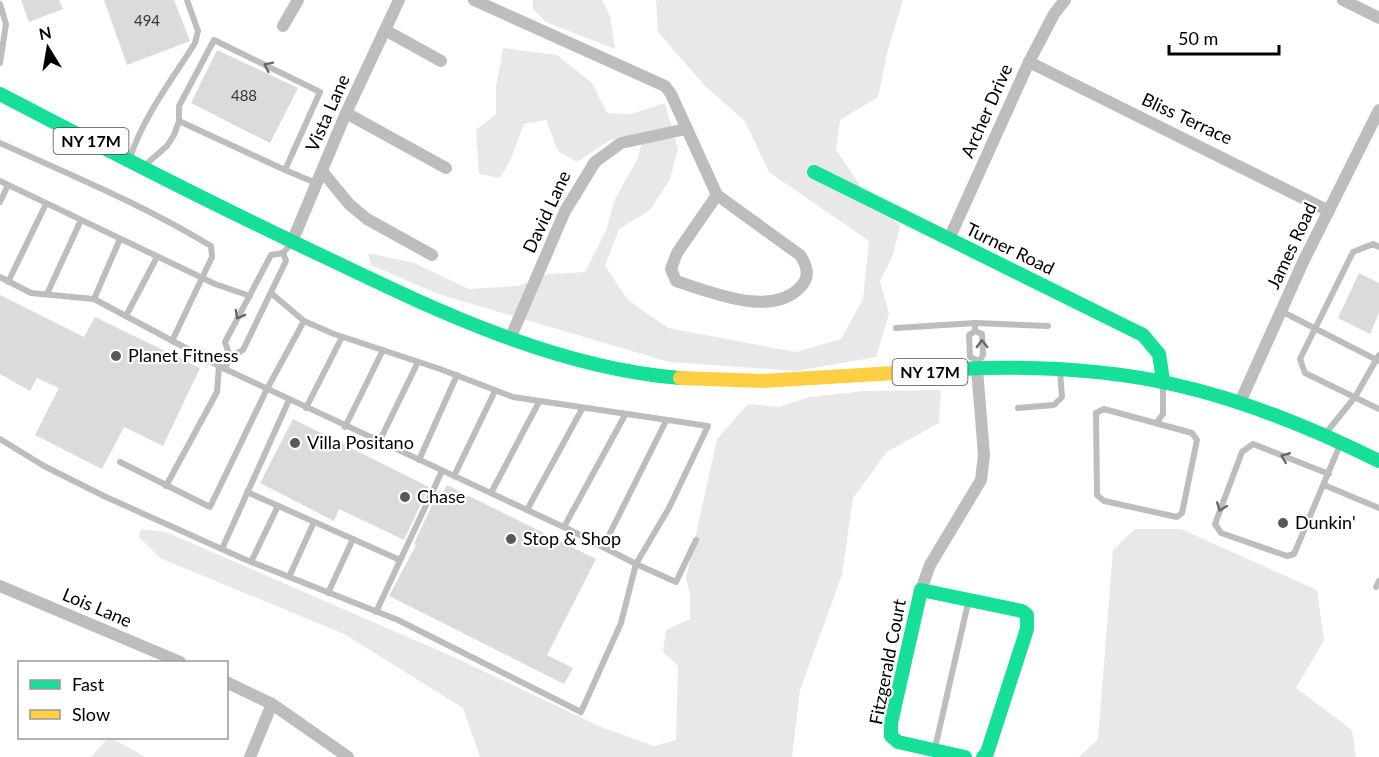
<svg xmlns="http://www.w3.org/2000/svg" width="1379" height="757" viewBox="0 0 1379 757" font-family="Lato,sans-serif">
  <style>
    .green { fill: #e8e8e8 }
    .building { fill: #dbdbdb }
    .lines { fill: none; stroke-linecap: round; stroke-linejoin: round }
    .lane { stroke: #bdbdbd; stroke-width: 6 }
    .street { stroke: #bdbdbd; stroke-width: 12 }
    .fast { stroke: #16e098; stroke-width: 14 }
    .slow { stroke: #ffcf43; stroke-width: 14 }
    .oneway { stroke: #686868 }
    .poi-dot { fill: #595959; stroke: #fff; stroke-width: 2 }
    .labels { text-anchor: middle; stroke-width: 4.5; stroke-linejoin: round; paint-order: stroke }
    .number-label { font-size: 15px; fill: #373737 }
    .shield { fill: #fff; stroke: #4c4c4c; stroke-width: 1.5 }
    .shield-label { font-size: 16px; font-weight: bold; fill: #000 }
    .street-label { font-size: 18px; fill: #000; stroke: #fff }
    .poi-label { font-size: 18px; fill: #000; stroke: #fff; text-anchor: start }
  </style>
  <rect width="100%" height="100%" fill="#fff"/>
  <g class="green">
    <polygon points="533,0 602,0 610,15 615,49 546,22 533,9"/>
    <polygon points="656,0 903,0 887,53 878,97 840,120 836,150 861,187 900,226 893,255 880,281 889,314 876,357 796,371 669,362 438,294 371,265 368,253 414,263 469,289 517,286 548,274 585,272 606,231 614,201 637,160 645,132 610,140 577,162 558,151 546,120 524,124 510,161 500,178 479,174 476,130 496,114 496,87 503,48 557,55 592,83 607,113 631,114 665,103 678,149 670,179 650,210 619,229 605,266 628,300 668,328 796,352 841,339 863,299 869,241 769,172 745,121 705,86 658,32"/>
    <polygon points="941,390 939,423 887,452 853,498 842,575 800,690 792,757 480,757 463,708 344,634 160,558 139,537 141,529 166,532 456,658 601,727 654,746 676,740 678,666 663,652 666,630 690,619 690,593 686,579 717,439 748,404 778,407 810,397 864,391"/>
    <polygon points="1135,529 1181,529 1317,590 1324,640 1296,688 1352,730 1356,757 1079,757 1098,739 1113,550"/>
    <polygon points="108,738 112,738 145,757 91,757"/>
  </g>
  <g class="building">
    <polygon points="21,0 59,0 63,9 29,22"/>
    <polygon points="104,0 174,0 190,41 127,65"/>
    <polygon points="217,50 298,88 270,143 191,103"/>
    <polygon points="1359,273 1379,283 1379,313 1370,334 1338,318"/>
    <polygon points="0,295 84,337 95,317 200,368 163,446 124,427 102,469 35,435 59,388 37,378 30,391 0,374"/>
    <polygon points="293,419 429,487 404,540 339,509 334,521 260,483"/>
    <polygon points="447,485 596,559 547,655 573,668 564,684 389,596 416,545 414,544 438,492 442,494"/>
  </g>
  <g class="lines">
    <g class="lane">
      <polyline points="0,4 6,24 0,63"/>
      <polyline points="179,121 285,170"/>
      <path d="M 0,143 C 71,175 144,205 211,246 L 212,257 L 172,341"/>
      <path d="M 130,158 C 144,115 172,80 195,43 L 198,31 L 187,0"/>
      <polyline points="144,166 167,146 174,135 179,121 179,106 214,40 320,92 285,170 316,183"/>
      <polyline points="0,181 215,284 250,296"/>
      <polyline points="0,202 8,185"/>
      <polyline points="1379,247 1373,244 1353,252 1300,359 1305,373 1379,409"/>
      <polyline points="0,277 31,293 94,299 225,369"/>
      <polyline points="8,282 46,204"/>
      <polyline points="271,293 304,321 334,334 440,369 513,397 708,426 669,508 636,564 676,582 696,540"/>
      <polyline points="47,294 81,220"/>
      <polyline points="94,299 120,239"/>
      <polyline points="1281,311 1379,361"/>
      <polyline points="126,316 157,257"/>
      <polyline points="975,323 1048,326"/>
      <polyline points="896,328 975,323 975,331 982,334 983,355 977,365"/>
      <polyline points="975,331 969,335 970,357 977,360"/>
      <polyline points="230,357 243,350 286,261 283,253"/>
      <polyline points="306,408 342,337"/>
      <polyline points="1018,408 1054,405 1062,397 1060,371"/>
      <polygon points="1104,409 1192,433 1197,440 1182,513 1177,517 1104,501 1097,495 1096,413"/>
      <polyline points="1157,422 1163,414 1163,383"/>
      <polyline points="345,427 383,350"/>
      <polyline points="1326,433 1355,397 1379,355"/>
      <polyline points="0,439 44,466 106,497 244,559 398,620 581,712 621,623 636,564 570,530 225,369 230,357 225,342 271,255 283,253 290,245"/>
      <polyline points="379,442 418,362"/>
      <polyline points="419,460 457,375"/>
      <polyline points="120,462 210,507 267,389 304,321"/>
      <polyline points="1329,474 1253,444 1242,452 1215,524 1221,533 1287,556 1294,554 1340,445"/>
      <polyline points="454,476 495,391"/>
      <polyline points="1324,485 1379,508"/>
      <polyline points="166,486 217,392 219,366"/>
      <polyline points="247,492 400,560"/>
      <polyline points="491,493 539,402"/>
      <polyline points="527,510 582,409"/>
      <polyline points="564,527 625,415"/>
      <polyline points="603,547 666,421"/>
      <polyline points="222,549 289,400"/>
      <polyline points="251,562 278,506"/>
      <polyline points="289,577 314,522"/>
      <polyline points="1376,587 1379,581"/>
      <polyline points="328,593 353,539"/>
      <polyline points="376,612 442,471"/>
      <polyline points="935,748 968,603"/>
    </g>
    <g class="street">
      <polyline points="474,0 665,86 671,94 717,195"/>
      <polyline points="1343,0 1379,18"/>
      <polyline points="283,26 298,0"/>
      <polyline points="385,30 441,61"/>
      <polyline points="1029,62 1329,211"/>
      <polyline points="346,113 446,168"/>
      <polyline points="322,171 349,204 367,219 432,255"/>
      <path d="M 717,195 L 800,255 C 806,264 810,275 803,284 C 775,320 711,292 676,281 L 671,269 L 677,253 Z"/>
      <polyline points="949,239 1029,62 1054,14 1065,0"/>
      <polyline points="292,242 346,113 399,0"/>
      <polyline points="510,339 565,211 595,162 621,143 686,129"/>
      <polyline points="1241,400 1304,260 1379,110"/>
      <polyline points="0,586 180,662"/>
      <polyline points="921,590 930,565 981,480 984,455 977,369"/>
      <polyline points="226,682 272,704 348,757"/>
      <polyline points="250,757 272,704"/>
    </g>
    <g class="fast">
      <path d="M 0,94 C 109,151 218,207 329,259 C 439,312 557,368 680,378"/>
      <polyline points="814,172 1143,335 1159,354 1163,380"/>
      <path d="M 960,369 C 1125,361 1232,389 1379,461"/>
      <polyline points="965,757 898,742 891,736 891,723 921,590 1022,611 1027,615 1027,629 987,753 983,757"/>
    </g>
    <polyline class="slow" points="680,378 763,381 960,369"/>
  </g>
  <defs><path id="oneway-chevron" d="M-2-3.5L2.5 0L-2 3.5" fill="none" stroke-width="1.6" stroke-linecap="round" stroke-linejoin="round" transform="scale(1.5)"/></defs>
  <g class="oneway">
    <use href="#oneway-chevron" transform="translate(268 66) rotate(-154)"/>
    <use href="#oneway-chevron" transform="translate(239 315) rotate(118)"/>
    <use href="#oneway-chevron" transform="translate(982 344) rotate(-91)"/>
    <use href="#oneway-chevron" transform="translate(1285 457) rotate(-158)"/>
    <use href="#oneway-chevron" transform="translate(1221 507) rotate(110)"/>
  </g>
  <g class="poi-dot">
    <circle cx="116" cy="356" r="6"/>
    <circle cx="295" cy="443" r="6"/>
    <circle cx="405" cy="497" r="6"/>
    <circle cx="1283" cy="523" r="6"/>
    <circle cx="511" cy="539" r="6"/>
  </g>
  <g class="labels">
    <g class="number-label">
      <text x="147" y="26">494</text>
      <text x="244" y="101">488</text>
    </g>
    <g class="shield">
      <rect x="53.5" y="128" width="75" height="26" rx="4.5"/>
      <rect x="892.5" y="359" width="75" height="26" rx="4.5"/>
    </g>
    <g class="shield-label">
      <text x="91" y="147">NY 17M</text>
      <text x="930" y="378">NY 17M</text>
    </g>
    <g class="street-label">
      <text transform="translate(987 111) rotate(-66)" y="6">Archer Drive</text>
      <text transform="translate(328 113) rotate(-66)" y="6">Vista Lane</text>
      <text transform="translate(1187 119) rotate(25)" y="6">Bliss Terrace</text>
      <text transform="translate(547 212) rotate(-65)" y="6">David Lane</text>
      <text transform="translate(1292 246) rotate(-65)" y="6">James Road</text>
      <text transform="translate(1010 249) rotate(26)" y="6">Turner Road</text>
      <text transform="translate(97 608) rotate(23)" y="6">Lois Lane</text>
      <text transform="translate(888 662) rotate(-79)" y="6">Fitzgerald Court</text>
    </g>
    <g class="poi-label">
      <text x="128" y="362">Planet Fitness</text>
      <text x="307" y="449">Villa Positano</text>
      <text x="417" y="503">Chase</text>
      <text x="1295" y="529">Dunkin'</text>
      <text x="523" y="545">Stop &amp; Shop</text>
    </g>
  </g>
  <rect x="18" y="661" width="210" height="78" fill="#ffffff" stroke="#999999" stroke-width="1.5"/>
  <rect x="30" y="680" width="30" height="9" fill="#16e098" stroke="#999999" stroke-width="1.5"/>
  <text x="72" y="691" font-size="18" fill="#000000">Fast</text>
  <rect x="30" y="710" width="30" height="9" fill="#ffcf43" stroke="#999999" stroke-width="1.5"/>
  <text x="72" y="721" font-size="18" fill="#000000">Slow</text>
  <g transform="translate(48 48) rotate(349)" stroke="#ffffff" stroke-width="4.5" paint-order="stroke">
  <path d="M0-4.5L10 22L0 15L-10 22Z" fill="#000000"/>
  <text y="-9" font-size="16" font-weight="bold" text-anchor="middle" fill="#000000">N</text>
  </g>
  <path d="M1169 45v9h110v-9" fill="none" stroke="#000000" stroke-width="3"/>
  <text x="1178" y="45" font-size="18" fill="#000000" stroke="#ffffff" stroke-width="4.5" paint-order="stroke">50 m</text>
</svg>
